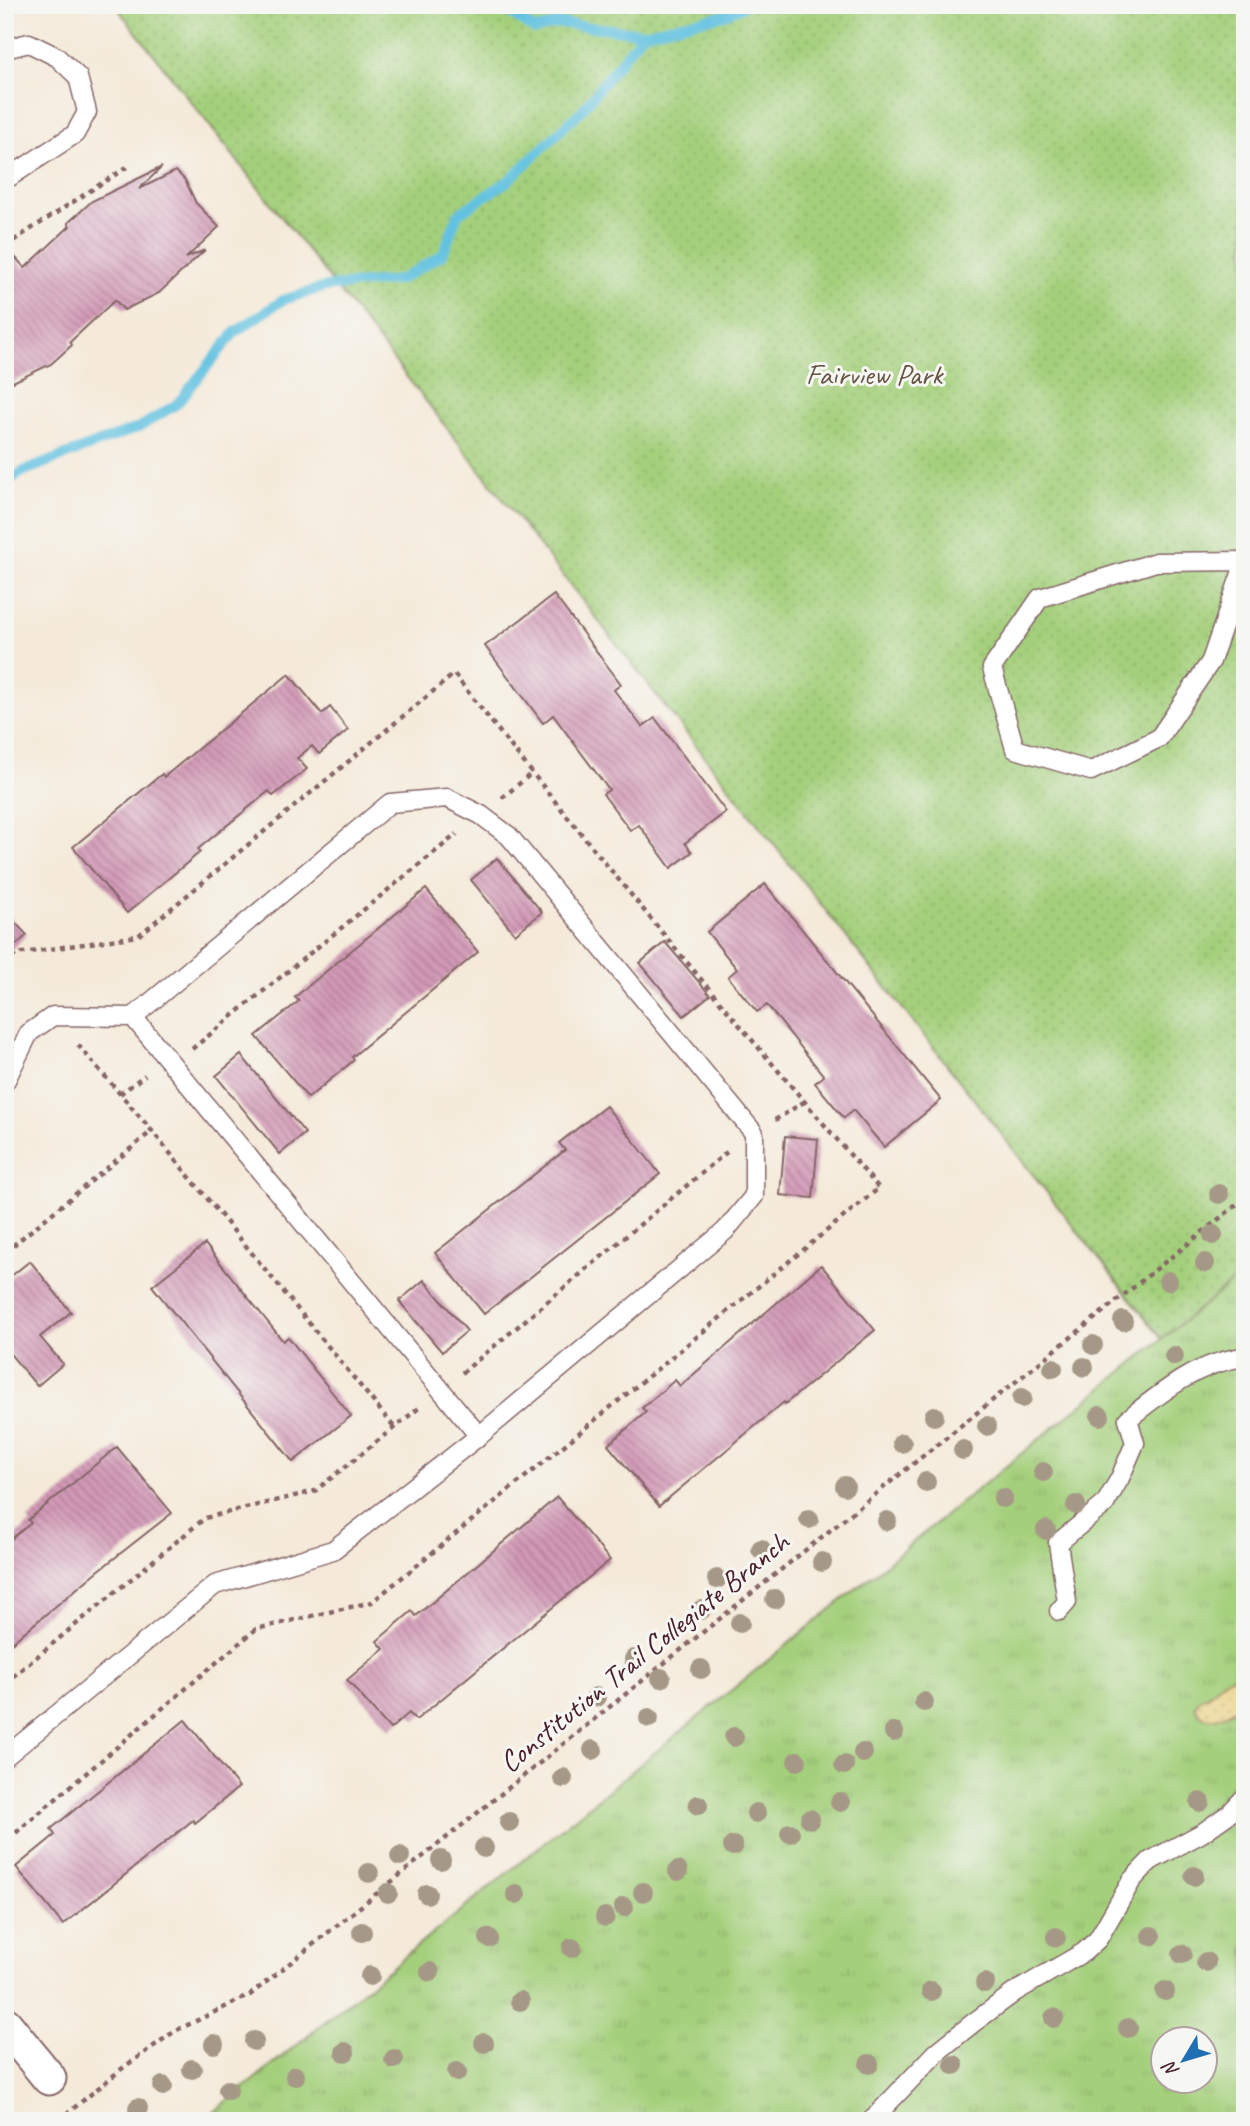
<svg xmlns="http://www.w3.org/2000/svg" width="1250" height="2126" viewBox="0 0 1250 2126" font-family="Caveat,sans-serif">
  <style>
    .grass { fill: url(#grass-tufts); stroke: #777854; stroke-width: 2; fill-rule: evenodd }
    .sand { fill: url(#sand-dots); stroke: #9c7c64; stroke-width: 2 }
    .park { fill: url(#park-dots); stroke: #777854; stroke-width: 2 }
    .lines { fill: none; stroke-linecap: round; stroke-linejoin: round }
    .stream { stroke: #63c2e1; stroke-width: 10 }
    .building { fill: url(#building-back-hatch) }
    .lane-casing { stroke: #866668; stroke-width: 21 }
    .street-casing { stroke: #866668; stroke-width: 37 }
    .path { stroke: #866668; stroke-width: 4.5; stroke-dasharray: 5 5; stroke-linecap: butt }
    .lane { stroke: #fff; stroke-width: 18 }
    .street { stroke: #fff; stroke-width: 33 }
    .tree { fill: #a69886 }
    .labels { text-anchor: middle; stroke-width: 6; stroke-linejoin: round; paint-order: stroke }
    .park-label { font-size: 30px; fill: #655443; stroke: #f6f6f2 }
    .street-label { font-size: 30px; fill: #4a1f2b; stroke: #f6f6f2 }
  </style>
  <defs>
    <pattern id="grass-tufts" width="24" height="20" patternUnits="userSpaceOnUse" patternTransform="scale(1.75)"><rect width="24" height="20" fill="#a4d07c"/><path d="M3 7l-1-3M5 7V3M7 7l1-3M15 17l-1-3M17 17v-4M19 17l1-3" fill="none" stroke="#8fb26b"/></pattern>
    <pattern id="sand-dots" width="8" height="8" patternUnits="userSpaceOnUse" patternTransform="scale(1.75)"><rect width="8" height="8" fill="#eeda9e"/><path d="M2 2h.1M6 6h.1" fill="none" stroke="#cebb88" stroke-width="1.8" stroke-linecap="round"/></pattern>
    <pattern id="park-dots" width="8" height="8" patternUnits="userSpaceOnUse" patternTransform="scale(1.75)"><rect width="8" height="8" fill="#a4d07c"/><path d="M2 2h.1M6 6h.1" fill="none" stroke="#8fb26b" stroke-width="1.8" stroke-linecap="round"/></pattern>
    <pattern id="building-back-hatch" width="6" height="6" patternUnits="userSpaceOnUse" patternTransform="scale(1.75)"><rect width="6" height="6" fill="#d299b6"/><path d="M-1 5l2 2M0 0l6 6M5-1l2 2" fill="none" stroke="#ac7c94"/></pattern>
  </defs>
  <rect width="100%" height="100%" fill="#f6f6f2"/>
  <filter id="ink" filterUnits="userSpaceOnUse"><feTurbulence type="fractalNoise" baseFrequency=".0143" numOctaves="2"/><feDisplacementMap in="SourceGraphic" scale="14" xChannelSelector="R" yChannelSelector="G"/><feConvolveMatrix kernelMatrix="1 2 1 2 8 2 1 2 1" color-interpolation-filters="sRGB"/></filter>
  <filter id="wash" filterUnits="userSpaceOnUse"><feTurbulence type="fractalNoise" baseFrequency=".00686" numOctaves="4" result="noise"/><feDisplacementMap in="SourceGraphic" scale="28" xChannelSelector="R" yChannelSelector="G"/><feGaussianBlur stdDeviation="1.57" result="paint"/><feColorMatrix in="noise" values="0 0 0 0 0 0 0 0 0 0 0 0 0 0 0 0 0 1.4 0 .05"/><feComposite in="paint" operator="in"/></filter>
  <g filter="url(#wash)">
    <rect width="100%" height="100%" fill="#f5ead9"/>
    <path class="grass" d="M 1245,1271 L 1245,2121 L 203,2121 L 1162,1339 ZM 1162,2038 L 1204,2038 L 1204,2080 L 1162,2080 Z"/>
    <path class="sand" d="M 1235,1676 L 1245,1679 L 1244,1702 C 1231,1713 1204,1730 1195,1706 C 1200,1696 1205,1698 1212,1692 C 1222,1684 1220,1679 1235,1676 Z"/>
    <polygon class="park" points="115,5 1245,5 1245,1271 1162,1339"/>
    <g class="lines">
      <g class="stream">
        <polyline points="510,5 511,14 535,30 559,23 643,33 724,15 746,5"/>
        <polyline points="5,483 24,471 140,427 177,404 235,332 283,300 325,287 400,280 443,254 458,214 508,181 582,110 643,33"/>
      </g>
    </g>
    <g id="blocks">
      <g class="building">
        <polygon points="162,167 139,189 176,171 185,180 196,203 219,227 186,258 205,250 159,293 124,310 115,300 70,342 72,345 51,364 13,382 5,374 5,262 15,257 25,268 70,226 68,223 92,201"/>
        <polygon points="554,595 621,684 614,690 642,727 655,718 726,812 685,843 692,852 671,868 639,825 630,830 603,794 609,790 553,715 543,723 485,646"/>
        <polygon points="289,674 322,714 330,707 348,730 319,754 312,746 297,758 307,769 273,796 269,791 198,849 200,852 127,913 73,847 162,774 164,777"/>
        <polygon points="497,858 542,912 515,934 471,880"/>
        <polygon points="765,884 941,1100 884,1147 853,1110 844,1118 815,1083 824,1076 767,1005 757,1012 728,977 737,969 707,932"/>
        <polygon points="426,889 478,952 352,1057 354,1060 308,1098 256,1036 299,1001 295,997"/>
        <polygon points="5,912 27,935 5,955"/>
        <polygon points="665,942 710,995 684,1016 640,963"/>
        <polygon points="241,1055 305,1133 280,1154 216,1076"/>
        <polygon points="606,1106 660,1174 484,1314 435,1253 565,1150 559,1143"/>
        <polygon points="785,1136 818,1139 813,1198 780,1195"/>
        <polygon points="205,1244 283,1341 288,1337 351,1416 293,1462 152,1286"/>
        <polygon points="30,1261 71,1312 40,1337 63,1364 37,1386 5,1348 5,1281"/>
        <polygon points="821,1265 875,1330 785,1404 784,1402 659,1506 608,1445 646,1412 642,1408 675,1380 680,1386"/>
        <polygon points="424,1280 467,1331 442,1352 399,1301"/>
        <polygon points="117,1447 172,1513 98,1571 5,1648 5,1544 31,1523 28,1520"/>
        <polygon points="557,1497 610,1560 416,1720 409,1713 390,1729 347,1680 384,1649 377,1641 412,1611 416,1616"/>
        <polygon points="185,1720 239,1787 195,1823 193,1820 63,1925 16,1867 55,1835 51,1829"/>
      </g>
    </g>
  </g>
  <g filter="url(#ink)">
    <use href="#blocks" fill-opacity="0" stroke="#866668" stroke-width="2"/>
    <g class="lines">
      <g class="lane-casing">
        <g id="lane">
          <polyline points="5,49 29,43 57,57 78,77 87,112 75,134 5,180"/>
          <polyline points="1245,561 1156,562 1040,598 992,668 1015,749 1091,771 1159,738 1211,661 1245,562"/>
          <polyline points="133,1017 479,1436"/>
          <polyline points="5,1082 29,1033 53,1016 133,1017 390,803 447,798 481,815 509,836 754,1133 754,1196 725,1231 479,1436 333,1550 215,1585 5,1757"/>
          <path d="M 1059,1611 L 1067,1602 L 1058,1543 L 1105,1504 L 1120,1478 L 1135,1443 L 1128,1419 C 1163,1391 1198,1362 1245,1357"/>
          <polyline points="871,2121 937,2052 973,2023 1015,1992 1084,1952 1098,1939 1132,1880 1150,1861 1202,1833 1230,1813 1245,1797"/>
        </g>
      </g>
      <g class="street-casing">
        <polyline id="street" points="5,2024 49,2078"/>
      </g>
      <g class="path">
        <polyline points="5,246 130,165"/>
        <polyline points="502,798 532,773"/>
        <path d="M 5,965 L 16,954 L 138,936 L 454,674 C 591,849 733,1020 879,1188 L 372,1602 L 256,1629 L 5,1842"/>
        <polyline points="78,1045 152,1131 394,1427"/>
        <polyline points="192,1049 457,834"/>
        <polyline points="120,1094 145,1075"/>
        <polyline points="775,1120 804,1102"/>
        <polyline points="5,1252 152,1131"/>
        <polyline points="462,1373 727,1152"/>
        <polyline points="5,1683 205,1518 315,1491 420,1407"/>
        <polyline points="58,2121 124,2067 175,2031 250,1995 1245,1198"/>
      </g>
      <use href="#lane" class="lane"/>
      <use href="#street" class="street"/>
    </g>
    <g class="tree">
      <circle cx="1219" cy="1194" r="10"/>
      <circle cx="1213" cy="1235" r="10"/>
      <circle cx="1205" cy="1263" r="10"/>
      <circle cx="1168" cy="1281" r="10"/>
      <circle cx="1123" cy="1321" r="10"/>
      <circle cx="1093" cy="1345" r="10"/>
      <circle cx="1174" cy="1356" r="10"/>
      <circle cx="1084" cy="1367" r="10"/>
      <circle cx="1053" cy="1368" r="10"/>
      <circle cx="1022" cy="1398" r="10"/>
      <circle cx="934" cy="1416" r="10"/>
      <circle cx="1100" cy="1416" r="10"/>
      <circle cx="987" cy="1426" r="10"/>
      <circle cx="902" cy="1443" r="10"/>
      <circle cx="963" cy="1450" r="10"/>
      <circle cx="1043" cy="1472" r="10"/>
      <circle cx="926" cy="1482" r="10"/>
      <circle cx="845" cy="1486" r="10"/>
      <circle cx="1003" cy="1498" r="10"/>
      <circle cx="1076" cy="1505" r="10"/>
      <circle cx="809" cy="1519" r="10"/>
      <circle cx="887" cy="1521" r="10"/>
      <circle cx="1046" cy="1530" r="10"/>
      <circle cx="761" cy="1549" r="10"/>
      <circle cx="822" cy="1562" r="10"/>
      <circle cx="717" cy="1579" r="10"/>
      <circle cx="775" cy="1599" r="10"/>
      <circle cx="701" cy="1610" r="10"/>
      <circle cx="740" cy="1623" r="10"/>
      <circle cx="634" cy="1659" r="10"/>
      <circle cx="701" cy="1669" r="10"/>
      <circle cx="661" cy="1678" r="10"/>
      <circle cx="596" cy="1697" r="10"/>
      <circle cx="924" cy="1702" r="10"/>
      <circle cx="649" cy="1718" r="10"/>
      <circle cx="894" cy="1732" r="10"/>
      <circle cx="734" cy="1737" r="10"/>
      <circle cx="593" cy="1750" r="10"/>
      <circle cx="863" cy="1753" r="10"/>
      <circle cx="797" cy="1761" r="10"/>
      <circle cx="844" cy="1765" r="10"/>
      <circle cx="563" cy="1778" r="10"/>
      <circle cx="840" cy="1802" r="10"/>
      <circle cx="1200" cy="1802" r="10"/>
      <circle cx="698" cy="1805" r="10"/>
      <circle cx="756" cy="1813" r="10"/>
      <circle cx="810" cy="1819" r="10"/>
      <circle cx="509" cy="1822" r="10"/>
      <circle cx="790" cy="1833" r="10"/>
      <circle cx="733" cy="1846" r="10"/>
      <circle cx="484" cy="1848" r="10"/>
      <circle cx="400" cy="1856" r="10"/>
      <circle cx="441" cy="1860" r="10"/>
      <circle cx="678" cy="1871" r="10"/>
      <circle cx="369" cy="1873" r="10"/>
      <circle cx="1194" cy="1876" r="10"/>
      <circle cx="643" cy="1892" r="10"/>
      <circle cx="388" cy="1893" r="10"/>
      <circle cx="427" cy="1894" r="10"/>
      <circle cx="516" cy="1894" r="10"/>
      <circle cx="624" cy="1907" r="10"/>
      <circle cx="605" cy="1917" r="10"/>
      <circle cx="362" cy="1932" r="10"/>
      <circle cx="1151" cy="1936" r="10"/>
      <circle cx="1056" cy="1937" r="10"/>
      <circle cx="489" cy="1938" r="10"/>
      <circle cx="572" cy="1948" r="10"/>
      <circle cx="1182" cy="1954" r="10"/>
      <circle cx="1206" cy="1962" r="10"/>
      <circle cx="430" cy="1972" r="10"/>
      <circle cx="370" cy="1976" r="10"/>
      <circle cx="985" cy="1983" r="10"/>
      <circle cx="931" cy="1991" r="10"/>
      <circle cx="1165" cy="1991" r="10"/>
      <circle cx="520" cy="2001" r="10"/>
      <circle cx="1054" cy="2018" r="10"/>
      <circle cx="1128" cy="2028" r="10"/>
      <circle cx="254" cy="2041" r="10"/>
      <circle cx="484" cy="2043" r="10"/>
      <circle cx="214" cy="2044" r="10"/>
      <circle cx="345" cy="2052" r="10"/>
      <circle cx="394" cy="2059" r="10"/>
      <circle cx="869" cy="2064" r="10"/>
      <circle cx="954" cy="2065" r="10"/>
      <circle cx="192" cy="2069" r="10"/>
      <circle cx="457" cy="2072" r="10"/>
      <circle cx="295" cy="2076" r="10"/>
      <circle cx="163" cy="2086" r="10"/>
      <circle cx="228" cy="2090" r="10"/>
      <circle cx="138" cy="2108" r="10"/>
    </g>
  </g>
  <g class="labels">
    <g class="park-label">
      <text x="874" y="384">Fairview Park</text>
    </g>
    <g class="street-label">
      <text transform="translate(644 1652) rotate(-39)" y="10">Constitution Trail Collegiate Branch</text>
    </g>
  </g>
  <rect width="1250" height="2126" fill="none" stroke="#f6f6f2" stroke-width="28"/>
  <g transform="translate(1184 2060) rotate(232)"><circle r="33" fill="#f6f6f2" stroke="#b1a0a2" stroke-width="2"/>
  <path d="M0-5L12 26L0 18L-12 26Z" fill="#1f6fb2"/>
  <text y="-10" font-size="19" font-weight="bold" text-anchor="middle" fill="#4a1f2b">N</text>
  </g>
</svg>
